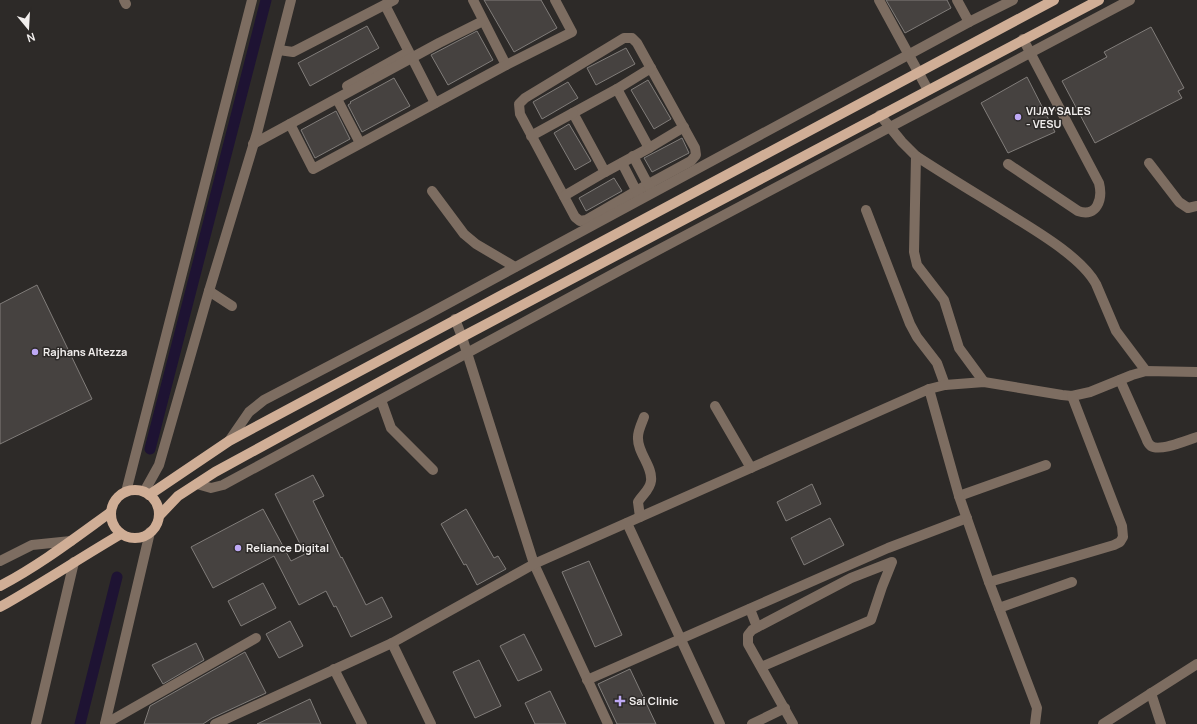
<svg xmlns="http://www.w3.org/2000/svg" width="1197" height="724" viewBox="0 0 1197 724" font-family="Manrope,sans-serif">
  <style>
    .lines { fill: none; stroke-linecap: round; stroke-linejoin: round }
    .canal { stroke: #1e1333; stroke-width: 11 }
    .building { fill: #464240; stroke: #817d7a }
    .minor { stroke: #7d6d61; stroke-width: 10 }
    .major { stroke: #d0ae96; stroke-width: 10 }
    .poi-dot { fill: #bea9f5; stroke: #2d2a28; stroke-width: 1.5 }
    .labels { text-anchor: middle; stroke-width: 3; stroke-linejoin: round; paint-order: stroke }
    .poi-label { font-size: 11px; font-weight: bold; fill: #f1eeed; stroke: #2d2a28; text-anchor: start }
  </style>
  <rect width="100%" height="100%" fill="#2d2a28"/>
  <g class="lines">
    <g class="canal">
      <polyline points="150,449 266,0"/>
      <polyline points="80,724 117,577"/>
    </g>
  </g>
  <g class="building">
    <polygon points="484,0 541,0 557,28 514,52"/>
    <polygon points="886,0 947,0 951,8 905,33"/>
    <polygon points="367,26 379,48 310,86 298,63"/>
    <polygon points="1151,27 1184,88 1178,91 1182,98 1095,143 1062,81 1107,57 1104,52"/>
    <polygon points="477,31 493,60 448,85 431,55"/>
    <polygon points="626,48 635,64 596,85 587,68"/>
    <polygon points="1027,77 1055,132 1008,153 981,103"/>
    <polygon points="394,78 410,106 362,132 348,105 351,103 350,102"/>
    <polygon points="648,80 671,119 654,129 631,90"/>
    <polygon points="568,82 578,98 542,119 533,102"/>
    <polygon points="336,111 350,139 315,158 301,130"/>
    <polygon points="569,124 591,161 575,170 554,133"/>
    <polygon points="682,138 689,153 652,172 644,158"/>
    <polygon points="614,178 622,191 586,211 579,198"/>
    <polygon points="37,285 92,399 0,444 0,304"/>
    <polygon points="313,475 324,496 313,501 341,558 342,557 366,605 382,597 392,617 351,637 336,606 334,607 326,591 299,605 274,556 213,588 191,547 263,509 291,561 305,554 275,494"/>
    <polygon points="812,484 821,504 786,521 777,502"/>
    <polygon points="466,509 494,558 498,556 506,569 477,585 466,564 464,565 441,524"/>
    <polygon points="830,518 844,545 804,565 791,538"/>
    <polygon points="589,561 622,635 595,647 562,572"/>
    <polygon points="263,583 276,608 241,626 228,601"/>
    <polygon points="290,621 303,646 279,658 266,634"/>
    <polygon points="524,634 542,670 518,681 500,646"/>
    <polygon points="196,643 204,660 163,684 152,665"/>
    <polygon points="245,652 266,693 212,718 203,724 144,724 150,706"/>
    <polygon points="479,660 501,706 475,718 453,672"/>
    <polygon points="630,669 656,724 617,724 598,684"/>
    <polygon points="550,691 566,724 535,724 525,703"/>
    <polygon points="310,699 321,724 257,724"/>
  </g>
  <g class="lines">
    <g class="minor">
      <polyline points="124,0 126,4"/>
      <polyline points="473,0 506,65"/>
      <polyline points="879,0 928,90"/>
      <polyline points="957,0 969,22"/>
      <polyline points="385,5 435,103"/>
      <polygon points="624,38 632,38 637,43 695,148 696,155 691,161 636,191 586,220 580,221 575,217 520,114 519,104 525,98"/>
      <polyline points="279,50 293,52 394,0"/>
      <polyline points="347,86 408,52"/>
      <polygon points="617,89 649,148 605,172 573,113"/>
      <polyline points="617,89 651,68"/>
      <polyline points="337,99 360,143"/>
      <path d="M 880,115 L 902,142 L 916,156 C 945,175 975,193 1004,211 C 1031,228 1081,256 1096,284 L 1116,331 L 1146,371"/>
      <polyline points="290,124 313,169 506,65 572,32 555,0"/>
      <polyline points="531,136 573,113"/>
      <polyline points="253,144 439,43 483,21"/>
      <polyline points="649,148 684,127"/>
      <polyline points="633,156 651,190"/>
      <polyline points="916,156 914,252 917,265 944,300 959,348 984,382"/>
      <polyline points="622,163 639,196"/>
      <polyline points="1149,163 1179,202 1188,208 1197,206"/>
      <path d="M 1008,164 L 1078,211 C 1097,218 1103,199 1099,183 L 1023,39"/>
      <polyline points="432,191 464,234 476,244 515,267"/>
      <polyline points="564,196 605,172"/>
      <polyline points="866,210 910,324 917,337 937,363 945,385"/>
      <polyline points="209,291 232,306"/>
      <polyline points="455,319 462,337 534,564 608,724"/>
      <path d="M 1120,380 L 1146,438 C 1147,441 1148,444 1151,446 C 1160,452 1187,440 1197,437"/>
      <polyline points="929,389 945,385 984,382 1062,395 1072,396 1090,392 1132,375 1146,371 1197,372"/>
      <polyline points="381,400 391,428 433,470"/>
      <polyline points="715,406 751,468"/>
      <polyline points="229,441 249,412 264,400 423,317 969,22 1013,0"/>
      <polyline points="197,484 211,488 223,485 626,267 1130,0"/>
      <polyline points="126,492 252,0"/>
      <polyline points="144,492 159,465 209,291 257,133 291,0"/>
      <polyline points="959,496 1046,465"/>
      <path d="M 640,517 L 638,502 C 642,495 650,490 651,481 C 653,466 637,453 638,437 C 638,430 642,423 644,417"/>
      <polyline points="627,523 720,724"/>
      <polyline points="0,561 32,545 71,541"/>
      <polyline points="989,582 1114,545 1120,542 1123,537 1122,526 1072,396"/>
      <polyline points="999,608 1072,582"/>
      <polyline points="750,609 757,627"/>
      <polyline points="392,643 431,724"/>
      <polyline points="761,667 871,620 882,587 892,562 851,578 752,630 748,635 748,644 793,724"/>
      <polyline points="334,669 362,724"/>
      <polyline points="587,680 888,548 967,518"/>
      <polyline points="1151,693 1161,724"/>
      <polyline points="36,724 74,562"/>
      <polyline points="105,724 150,532"/>
      <polyline points="105,724 256,638"/>
      <polyline points="215,724 392,643 534,564 929,389 959,496 989,582 1037,708 1035,724"/>
      <polyline points="752,724 785,708"/>
      <polyline points="1103,724 1197,664"/>
    </g>
    <g class="major">
      <circle cx="135" cy="514" r="24"/>
      <polyline points="149,495 229,441 1054,0"/>
      <polyline points="159,516 178,496 215,472 462,337 1099,0"/>
      <path d="M 0,586 C 40,565 75,538 111,512"/>
      <path d="M 0,607 C 41,584 80,558 121,534"/>
    </g>
  </g>
  <g class="poi-dot">
    <circle cx="1018" cy="117" r="4"/>
    <circle cx="35" cy="352" r="4"/>
    <circle cx="238" cy="548" r="4"/>
    <path d="M618 695h4v4h4v4h-4v4h-4v-4h-4v-4h4z"/>
  </g>
  <g class="labels">
    <g class="poi-label">
      <text x="1026" y="115">VIJAY SALES<tspan x="1026" dy="13">- VESU</tspan></text>
      <text x="43" y="356">Rajhans Altezza</text>
      <text x="246" y="552">Reliance Digital</text>
      <text x="629" y="705">Sai Clinic</text>
    </g>
  </g>
  <g transform="translate(28 28) rotate(162)" stroke="#2d2a28" stroke-width="3" paint-order="stroke">
  <path d="M0-3L7 15L0 10L-7 15Z" fill="#f1eeed"/>
  <text y="-6" font-size="11" font-weight="bold" text-anchor="middle" fill="#f1eeed">N</text>
  </g>
</svg>
